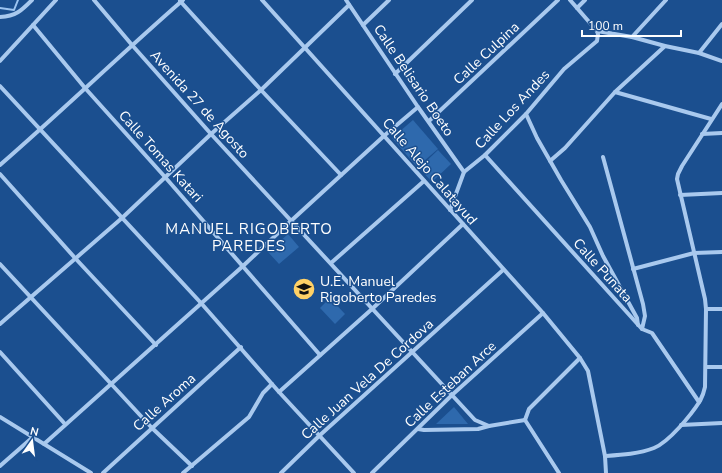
<svg xmlns="http://www.w3.org/2000/svg" width="722" height="473" viewBox="0 0 722 473" font-family="'Nunito Sans',sans-serif">
  <style>
    .green { fill: #2e69ad }
    .lines { fill: none; stroke-linecap: round; stroke-linejoin: round }
    .stream { stroke: #9cc4f0; stroke-width: 2 }
    .street { stroke: #a9c9ee; stroke-width: 4 }
    .labels { text-anchor: middle; stroke-width: 3; stroke-linejoin: round; paint-order: stroke }
    .street-label { font-size: 14px; fill: #fff; stroke: #1b4f8f }
    .poi-label { font-size: 14px; fill: #fff; stroke: #1b4f8f; text-anchor: start }
    .neighbourhood-label { font-size: 15px; letter-spacing: 1px; fill: #fff; stroke: #1b4f8f }
  </style>
  <rect width="100%" height="100%" fill="#1b4f8f"/>
  <g class="green">
    <polygon points="413,120 438,149 417,167 392,138"/>
    <polygon points="438,150 451,164 432,182 419,168"/>
    <polygon points="288,234 299,247 279,264 268,252"/>
    <polygon points="330,298 345,314 335,324 320,308"/>
    <polygon points="454,407 468,424 436,424"/>
  </g>
  <g class="lines">
    <polyline class="stream" points="0,8 14,10 18,0"/>
    <g class="street">
      <polyline points="94,0 132,45 211,134 475,420 489,426 525,420"/>
      <polyline points="262,0 543,313 580,358 588,371 605,456 606,473"/>
      <polyline points="346,0 418,107 464,172"/>
      <polyline points="180,1 261,90 341,175"/>
      <polyline points="577,8 585,0"/>
      <path d="M 0,17 C 16,16 21,11 32,0"/>
      <polyline points="33,25 85,88 165,177 320,355"/>
      <polyline points="363,25 389,0"/>
      <polyline points="597,31 632,37 665,46 699,53 722,61"/>
      <polyline points="632,37 666,0"/>
      <polyline points="699,53 722,24"/>
      <polyline points="0,61 56,0"/>
      <polyline points="395,74 472,0"/>
      <polyline points="0,86 201,303 279,392 354,473"/>
      <polyline points="615,92 711,119"/>
      <polyline points="526,114 537,138 561,180 590,227 603,256 637,318 638,325"/>
      <polyline points="429,121 558,0"/>
      <polyline points="702,134 722,133"/>
      <polyline points="485,155 642,329 652,333 699,402"/>
      <polyline points="603,157 643,304 645,316 642,329"/>
      <polyline points="550,161 565,148 615,92 665,46"/>
      <path d="M 0,165 C 62,111 121,54 183,0"/>
      <polyline points="0,174 75,258 156,345"/>
      <polyline points="680,195 722,193"/>
      <polyline points="450,210 464,172 485,155 526,114 564,69 597,41 598,34 597,31 570,0"/>
      <polyline points="331,263 424,181"/>
      <polyline points="0,264 152,428 192,466"/>
      <polyline points="633,269 694,253 722,252"/>
      <polyline points="706,309 722,309"/>
      <polyline points="0,324 122,218 211,134 261,90 349,5"/>
      <polyline points="0,352 65,424"/>
      <polyline points="706,367 722,367"/>
      <polyline points="279,392 372,309 463,224"/>
      <polyline points="0,417 91,473"/>
      <polyline points="525,420 529,409 580,358"/>
      <polyline points="525,420 559,473"/>
      <polyline points="681,425 722,423"/>
      <polyline points="418,429 424,430 478,429 489,426"/>
      <polyline points="44,444 243,266 292,220 385,135 418,107"/>
      <path d="M 605,456 C 621,455 639,454 654,448 C 669,442 691,415 700,401 C 702,397 704,392 705,387 L 706,309 L 705,299 L 677,179 L 678,174 L 682,166 L 722,104"/>
      <polyline points="0,466 33,437"/>
      <polyline points="103,473 241,347"/>
      <polyline points="183,473 249,417 263,393 272,384"/>
      <polyline points="281,473 319,436 503,270"/>
      <polyline points="372,473 452,395 543,313"/>
    </g>
  </g>
  <defs>
    <g id="school-disc" transform="scale(1.15)"><circle r="9.5" fill="#ffd166" stroke="#1b4f8f"/><path d="M0-5L7-2L0 1L-7-2ZM-4 1L0 2.5L4 1V4Q0 6-4 4Z" fill="#111"/></g>
  </defs>
  <g fill-rule="evenodd">
    <use href="#school-disc" x="304" y="289"/>
  </g>
  <g class="labels">
    <g class="street-label">
      <text transform="translate(486 53) rotate(-43)" y="5">Calle Culpina</text>
      <text transform="translate(414 80) rotate(56)" y="5">Calle Belisario Boeto</text>
      <text transform="translate(200 104) rotate(48)" y="5">Avenida 27 de Agosto</text>
      <text transform="translate(512 109) rotate(-47)" y="5">Calle Los Andes</text>
      <text transform="translate(161 156) rotate(48)" y="5">Calle Tomas Katari</text>
      <text transform="translate(430 171) rotate(49)" y="5">Calle Alejo Calatayud</text>
      <text transform="translate(603 270) rotate(48)" y="5">Calle Punata</text>
      <text transform="translate(367 379) rotate(-42)" y="5">Calle Juan Vela De Cordova</text>
      <text transform="translate(450 384) rotate(-43)" y="5">Calle Esteban Arce</text>
      <text transform="translate(164 402) rotate(-42)" y="5">Calle Aroma</text>
    </g>
    <g class="poi-label">
      <text x="320" y="286">U.E. Manuel<tspan x="320" dy="16">Rigoberto Paredes</tspan></text>
    </g>
    <g class="neighbourhood-label">
      <text x="249" y="234">MANUEL RIGOBERTO<tspan x="249" dy="17">PAREDES</tspan></text>
    </g>
  </g>
  <g transform="translate(32 441) rotate(14)" stroke="#1b4f8f" stroke-width="3" paint-order="stroke">
  <path d="M0-3L7 15L0 10L-7 15Z" fill="#ffffff"/>
  <text y="-6" font-size="11" font-weight="bold" text-anchor="middle" fill="#ffffff">N</text>
  </g>
  <path d="M582 30v6h99v-6" fill="none" stroke="#ffffff" stroke-width="2"/>
  <text x="588" y="30" font-size="12" fill="#ffffff" stroke="#1b4f8f" stroke-width="3" paint-order="stroke">100 m</text>
</svg>
